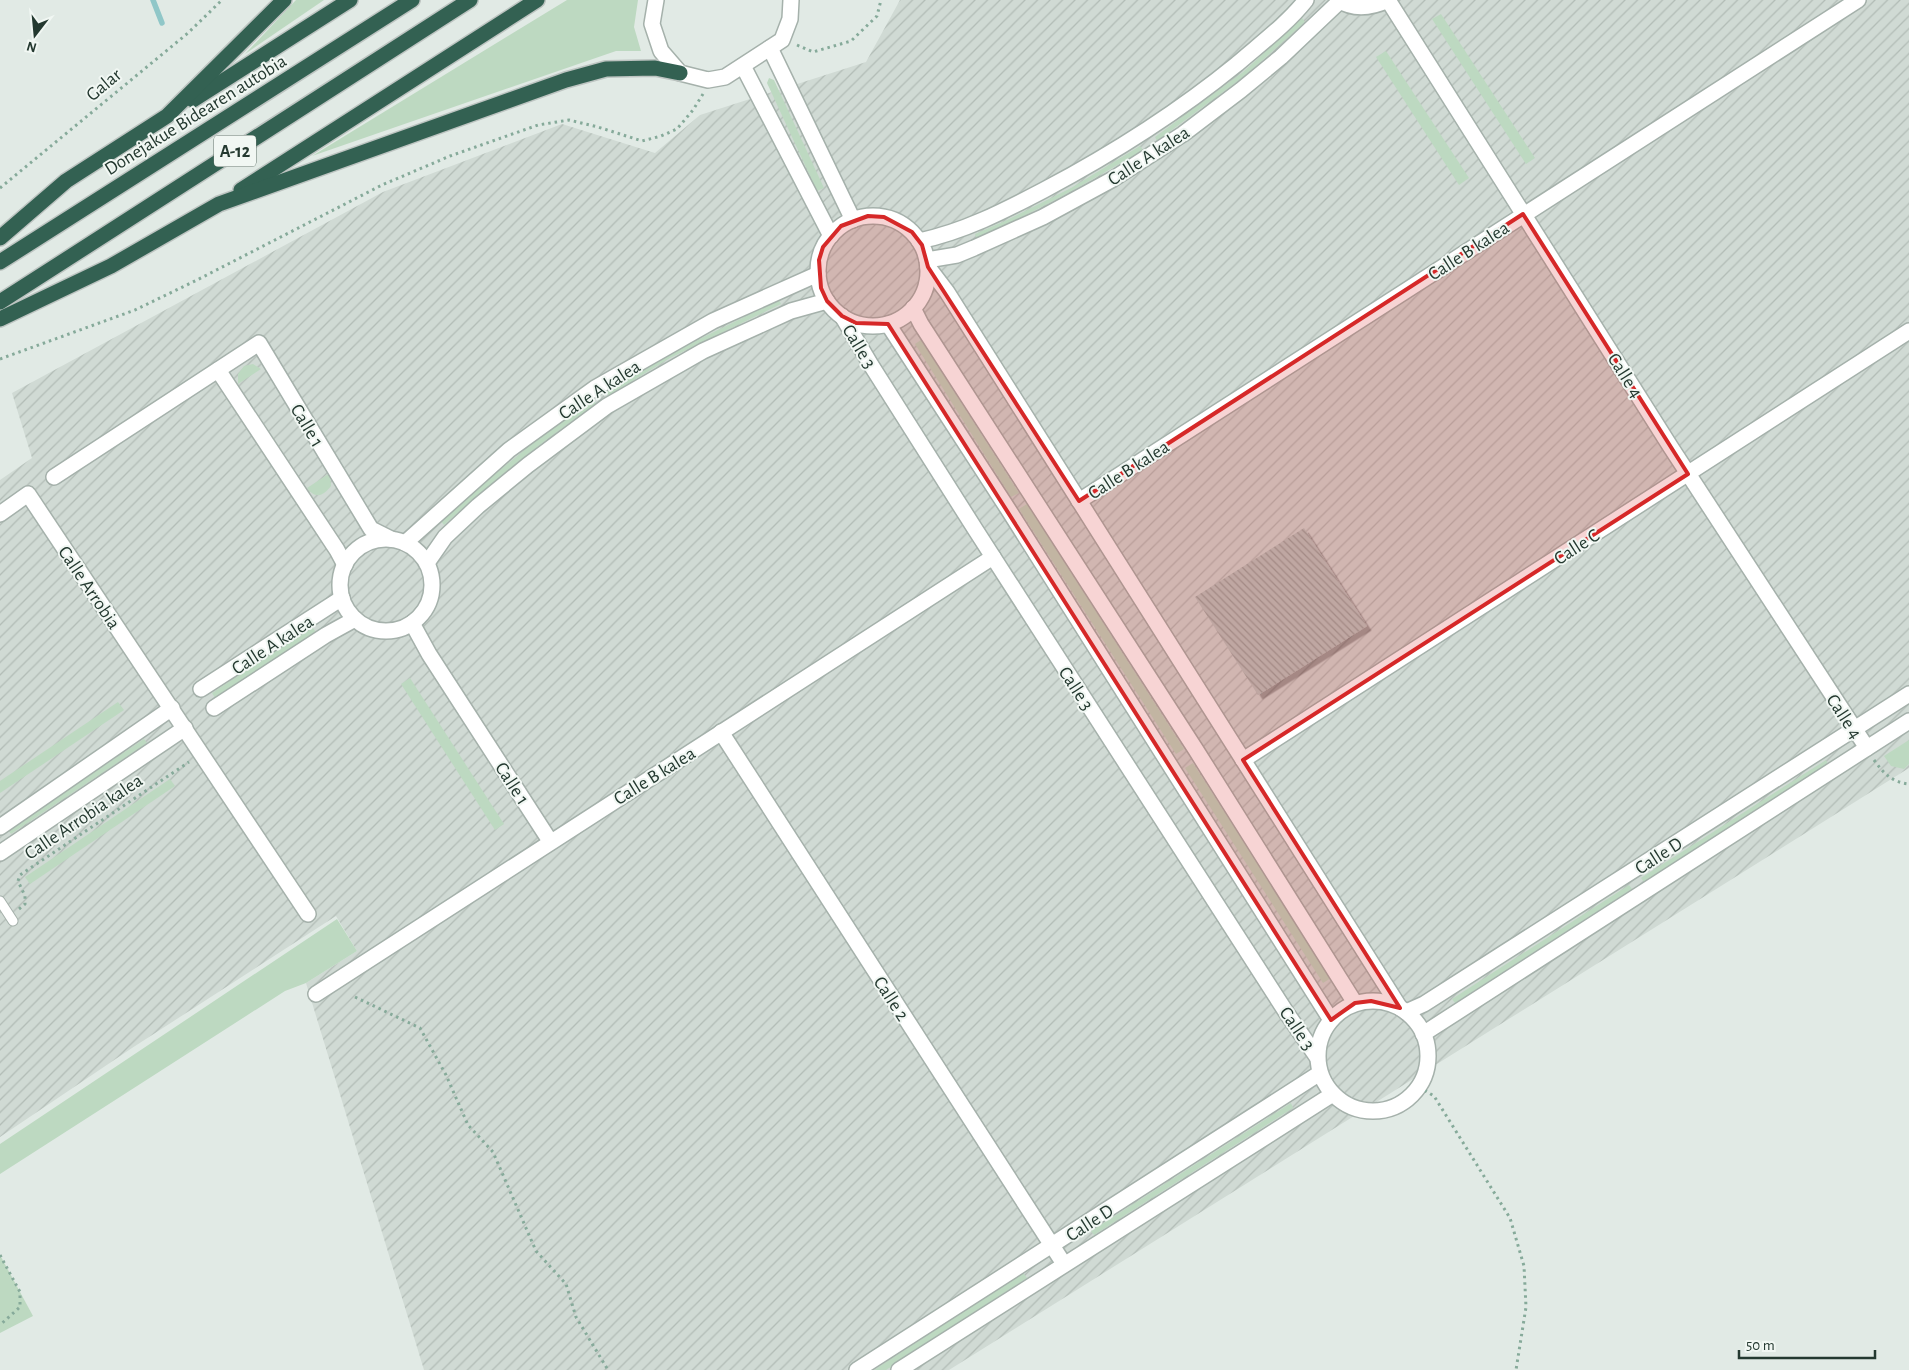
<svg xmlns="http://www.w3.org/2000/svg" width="1909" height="1370" viewBox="0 0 1909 1370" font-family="'Alegreya Sans',sans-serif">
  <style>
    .industrial { fill: url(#industrial-furrows) }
    .green { fill: #bdd9c1 }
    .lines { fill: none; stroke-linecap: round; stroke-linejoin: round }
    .stream { stroke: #90c7c8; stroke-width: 5.5 }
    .building { fill: url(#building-back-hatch); filter: url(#shadow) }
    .service-casing { stroke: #a5b1ab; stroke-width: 11 }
    .minor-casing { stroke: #a5b1ab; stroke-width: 18 }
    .tertiary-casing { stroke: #a5b1ab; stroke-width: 18 }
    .motorway-casing { stroke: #bdc4c1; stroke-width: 18 }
    .path { stroke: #86aa9a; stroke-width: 3; stroke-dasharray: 2.5 4; stroke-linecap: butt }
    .service { stroke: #fff; stroke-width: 9 }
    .minor { stroke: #fff; stroke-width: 15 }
    .tertiary { stroke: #fff; stroke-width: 15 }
    .motorway { stroke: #336152; stroke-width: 15 }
    .marked { fill: #d62828; fill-opacity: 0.2; stroke: #d62828; stroke-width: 4; stroke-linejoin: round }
    .labels { text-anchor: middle; stroke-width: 4; stroke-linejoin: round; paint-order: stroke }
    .shield { fill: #f1f7f3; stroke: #62726a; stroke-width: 1 }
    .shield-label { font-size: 18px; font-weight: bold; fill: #243930 }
    .street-label { font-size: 19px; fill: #243930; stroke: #f1f7f3 }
  </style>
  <defs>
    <pattern id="industrial-furrows" width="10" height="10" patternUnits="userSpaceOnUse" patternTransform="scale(1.25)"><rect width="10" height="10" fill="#d0dad4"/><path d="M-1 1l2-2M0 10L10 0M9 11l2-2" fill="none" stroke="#b2bcb6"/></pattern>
    <pattern id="building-back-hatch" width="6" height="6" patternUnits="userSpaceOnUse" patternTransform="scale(1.25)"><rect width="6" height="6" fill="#bac7c1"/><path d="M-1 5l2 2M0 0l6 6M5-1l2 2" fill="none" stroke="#97a39d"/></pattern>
    <filter id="shadow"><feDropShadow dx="4.5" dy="4.5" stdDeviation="0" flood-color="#0004"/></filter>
  </defs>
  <rect width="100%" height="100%" fill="#e1eae5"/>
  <polygon class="industrial" points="900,0 1909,0 1909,768 949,1370 424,1370 306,983 357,951 336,916 132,1048 0,1137 0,480 32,458 12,393 383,192 562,124 655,153 700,115 866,62"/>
  <g class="green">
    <polygon points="296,0 324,0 245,54"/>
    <polygon points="567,0 638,0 634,27 641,51 616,51 312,156"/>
    <polygon points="1441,14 1535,158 1526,164 1432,19"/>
    <polygon points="1302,18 1305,22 1246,75 1157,141 1155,137 1243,72"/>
    <polygon points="1386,51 1469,178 1459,185 1376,57"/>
    <polygon points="769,78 774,80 824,188 817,191 767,83"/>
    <path d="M 1140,146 L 1143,150 C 1089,182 1035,213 976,238 L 975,234 L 1007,220 L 1071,188 Z"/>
    <polygon points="779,300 781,304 670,358 608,396 606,392 669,354"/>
    <polygon points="921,340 1019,493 1011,497 915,344"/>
    <polygon points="253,364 261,369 238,384 238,374 244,366"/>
    <path d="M 594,400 L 596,404 C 542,441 493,481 444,525 L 441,521 L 490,478 L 543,435 Z"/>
    <path d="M 330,473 L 331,486 C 324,495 316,500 307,488 Z"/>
    <polygon points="1027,504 1184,749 1176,754 1019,509"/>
    <polygon points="312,627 316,632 215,698 212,693"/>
    <polygon points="410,678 504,824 495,830 401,684"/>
    <polygon points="118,702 124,710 0,793 0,781"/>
    <polygon points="144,739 147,743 11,834 8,830"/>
    <polygon points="1909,740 1909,764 1904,769 1891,766 1884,756"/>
    <polygon points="1826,760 1828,764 1644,882 1641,878"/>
    <polygon points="1193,763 1331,978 1323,983 1185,768"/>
    <polygon points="170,779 175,786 30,884 25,877"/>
    <polygon points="1629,885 1632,889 1455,1003 1452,999"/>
    <polygon points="337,919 357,951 306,983 285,991 0,1174 0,1144"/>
    <polygon points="1291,1103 1293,1108 1094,1235 1091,1231"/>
    <polygon points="0,1255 33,1316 0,1333"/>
    <polygon points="1023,1273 1027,1278 886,1370 874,1370"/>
  </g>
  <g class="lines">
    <polyline class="stream" points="153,0 162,23"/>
  </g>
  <polygon class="building" points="1304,528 1367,626 1258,695 1195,597"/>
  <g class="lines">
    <g class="service-casing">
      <polyline id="service" points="0,901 13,921"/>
    </g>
    <g class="minor-casing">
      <g id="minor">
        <path d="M 1338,0 C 1354,10 1371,8 1388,0 L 1670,446 L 1867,748"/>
        <path d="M 919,241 C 963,232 1004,211 1044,190 C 1112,154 1177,113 1237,64 C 1260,44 1287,24 1306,0"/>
        <polyline points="927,260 957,255 974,248 1043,217 1113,179 1183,134 1241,90 1281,57 1340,1"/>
        <polyline points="928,267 947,292 1400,1008"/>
        <polyline points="842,316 871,365 975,529 1288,1015 1317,1057"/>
        <polyline points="218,370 337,550 345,565"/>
        <polyline points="54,477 259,343 371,529 391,539"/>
        <polyline points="1079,501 1858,0"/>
        <polyline points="0,514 28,494 308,914"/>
        <circle cx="386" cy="585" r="46"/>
        <polyline points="405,543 509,450 595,388 713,321 818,274"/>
        <polyline points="427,563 445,537 478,506 528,465 607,406 703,351 791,311 827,301"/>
        <polyline points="412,623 429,654 550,841"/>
        <polyline points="201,689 342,598"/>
        <polyline points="214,708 326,635 355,619"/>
        <polyline points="721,732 1064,1264"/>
        <polyline points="1243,760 1909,331"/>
        <polyline points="0,827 172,708"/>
        <polyline points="0,853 185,728"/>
        <polyline points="316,994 993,557"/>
        <polyline points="1406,1012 1424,1004 1909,694"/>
        <polyline points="1423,1034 1909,721"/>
        <polyline points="857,1370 1320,1073"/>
        <polyline points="899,1370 1333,1094"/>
      </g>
    </g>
    <g class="tertiary-casing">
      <g id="tertiary">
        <polyline points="656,0 652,24 661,51 680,73 708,80 725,77 782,40 790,19 791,0"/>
        <polyline points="770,48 853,220"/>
        <polyline points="743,66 831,236"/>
        <circle cx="873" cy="271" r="55"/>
        <polyline points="913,308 921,324 1196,750 1355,1003"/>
        <polyline points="888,324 1008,509 1331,1020"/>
        <circle cx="1373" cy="1056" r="55"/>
      </g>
    </g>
    <g class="motorway-casing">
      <g id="motorway">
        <polyline points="193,100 350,0"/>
        <polyline points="241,190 537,0"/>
        <polyline points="0,238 66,181 167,116 284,0"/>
        <polyline points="0,262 412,0"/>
        <polyline points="0,302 470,0"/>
        <polyline points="0,319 111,266 219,204 566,80 606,69 655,68 680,73"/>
      </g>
    </g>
    <g class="path">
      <polyline points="797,45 813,52 851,41 877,16 881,0"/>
      <polyline points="0,188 188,33 222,0"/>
      <polyline points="0,359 135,310 197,280 382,185 450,156 538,125 569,120 598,127 642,141 661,136 677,129 693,110 703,94"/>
      <path d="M 1874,760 C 1884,774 1892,782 1909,784"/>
      <polyline points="19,909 25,904 25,896 18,881 20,875 189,762"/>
      <polyline points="355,997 420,1028 446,1075 468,1125 493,1152 536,1251 566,1284 576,1317 608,1370"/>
      <polyline points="1419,1087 1434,1096 1510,1218 1524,1266 1526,1307 1516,1370"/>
      <polyline points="0,1255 20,1292 20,1307 0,1325"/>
    </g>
    <use href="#service" class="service"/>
    <use href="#minor" class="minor"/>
    <use href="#tertiary" class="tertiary"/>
    <use href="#motorway" class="motorway"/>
  </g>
  <path class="marked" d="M 1523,214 L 1688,474 L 1243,760 L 1400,1008 L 1371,1001 L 1355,1003 L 1331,1020 L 888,324 L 856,323 L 842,316 L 827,301 L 821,288 L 819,260 L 823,247 L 841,226 L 868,216 L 884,217 L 912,232 L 922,245 L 928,267 L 1079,501 Z"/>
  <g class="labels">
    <rect class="shield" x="214" y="135.5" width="42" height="31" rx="4"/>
    <g class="shield-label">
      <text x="235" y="157">A-12</text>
    </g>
    <g class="street-label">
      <text transform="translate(103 84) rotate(-40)" y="7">Galar</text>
      <text transform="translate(195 114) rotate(-32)" y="7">Donejakue Bidearen autobia</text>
      <text transform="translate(1148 155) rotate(-33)" y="7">Calle A kalea</text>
      <text transform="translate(1468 250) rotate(-33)" y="7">Calle B kalea</text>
      <text transform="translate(860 346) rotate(59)" y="7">Calle 3</text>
      <text transform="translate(1626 375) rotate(58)" y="7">Calle 4</text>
      <text transform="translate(599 389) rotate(-33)" y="7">Calle A kalea</text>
      <text transform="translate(308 425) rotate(59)" y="7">Calle 1</text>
      <text transform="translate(1128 469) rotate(-33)" y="7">Calle B kalea</text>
      <text transform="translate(1576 546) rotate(-33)" y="7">Calle C</text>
      <text transform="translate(90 587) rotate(56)" y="7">Calle Arrobia</text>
      <text transform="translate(272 644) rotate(-33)" y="7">Calle A kalea</text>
      <text transform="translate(1077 688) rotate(57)" y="7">Calle 3</text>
      <text transform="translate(1845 716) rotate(57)" y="7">Calle 4</text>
      <text transform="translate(654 775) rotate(-32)" y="7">Calle B kalea</text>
      <text transform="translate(513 783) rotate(57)" y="7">Calle 1</text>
      <text transform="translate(83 816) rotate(-34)" y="7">Calle Arrobia kalea</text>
      <text transform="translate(1658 855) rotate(-33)" y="7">Calle D</text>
      <text transform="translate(892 998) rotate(57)" y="7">Calle 2</text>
      <text transform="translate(1298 1028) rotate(56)" y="7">Calle 3</text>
      <text transform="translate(1089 1222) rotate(-33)" y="7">Calle D</text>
    </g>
  </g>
  <g transform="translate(35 35) rotate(196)" stroke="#f1f7f3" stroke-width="4" paint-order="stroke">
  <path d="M0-4L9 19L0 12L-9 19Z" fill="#243930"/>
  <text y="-8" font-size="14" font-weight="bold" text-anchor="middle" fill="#243930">N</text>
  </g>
  <path d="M1739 1350v8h136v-8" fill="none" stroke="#243930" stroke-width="2.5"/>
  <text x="1746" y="1350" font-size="15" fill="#243930" stroke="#f1f7f3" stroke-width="4" paint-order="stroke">50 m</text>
</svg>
